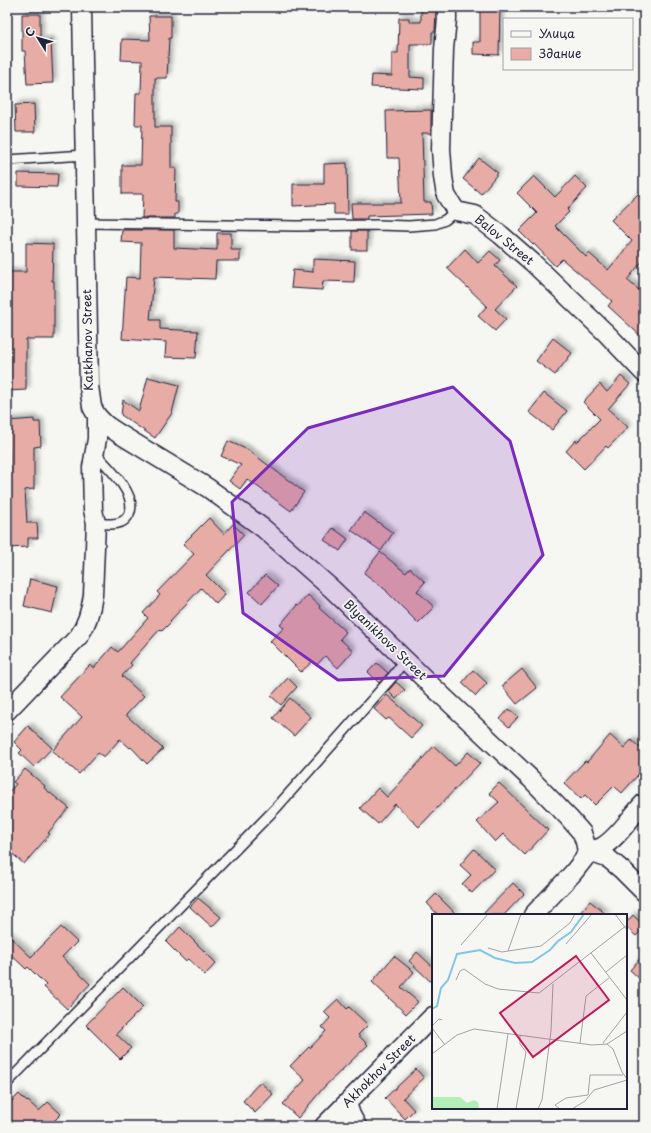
<svg xmlns="http://www.w3.org/2000/svg" width="651" height="1133" viewBox="0 0 651 1133" font-family="'Playpen Sans',sans-serif">
  <style>
    .building { fill: #e7aca6; stroke: #22223b; filter: url(#shadow) }
    .lines { fill: none; stroke-linecap: round; stroke-linejoin: round }
    .service-casing { stroke: #22223b; stroke-width: 12 }
    .minor-casing { stroke: #22223b; stroke-width: 21 }
    .service { stroke: #f6f6f2; stroke-width: 9 }
    .minor { stroke: #f6f6f2; stroke-width: 18 }
    .marked { fill: #7b2cbf; fill-opacity: 0.2; stroke: #7b2cbf; stroke-width: 3; stroke-linejoin: round }
    .labels { text-anchor: middle; stroke-width: 3.5; stroke-linejoin: round; paint-order: stroke }
    .street-label { font-size: 12px; fill: #22223b; stroke: #f6f6f2 }
    .inset-river { fill: none; stroke: #82c6e3; stroke-width: 2 }
    .inset-road { fill: none; stroke: #a1a1a9; stroke-width: 1 }
    .view { fill: #c2185b; fill-opacity: 0.15; stroke: #c2185b; stroke-width: 2 }
    .inset-edge { fill: none; stroke: #22223b; stroke-width: 2 }
  </style>
  <defs>
    <filter id="shadow"><feDropShadow dx="3.5" dy="-3.5" stdDeviation="2" flood-color="#0004"/></filter>
  </defs>
  <rect width="100%" height="100%" fill="#f6f6f2"/>
  <filter id="ink" filterUnits="userSpaceOnUse"><feTurbulence type="fractalNoise" baseFrequency=".025" numOctaves="2"/><feDisplacementMap in="SourceGraphic" scale="8" xChannelSelector="R" yChannelSelector="G"/><feConvolveMatrix kernelMatrix="1 2 1 2 8 2 1 2 1" color-interpolation-filters="sRGB"/></filter>
  <g filter="url(#ink)">
    <g class="building">
      <polygon points="421,7 436,7 435,32 432,32 432,44 410,44 410,77 424,78 424,89 371,87 372,75 392,76 392,53 398,53 399,18 409,18 409,22 421,22"/>
      <polygon points="480,7 500,7 499,55 473,54 473,42 480,42"/>
      <polygon points="22,14 40,14 40,41 51,40 53,83 27,84 25,51 22,51"/>
      <polygon points="149,16 171,16 171,38 169,38 167,78 155,78 155,127 171,127 171,168 176,168 175,202 178,202 178,214 175,214 175,218 142,218 143,194 122,194 122,165 141,165 142,125 135,125 136,93 141,93 142,61 121,60 122,39 150,40"/>
      <polygon points="34,104 35,132 16,132 15,105"/>
      <polygon points="431,110 431,133 422,133 424,202 431,202 432,214 367,216 367,219 352,219 351,203 401,203 399,158 387,158 386,111"/>
      <polygon points="479,158 498,173 481,194 463,179"/>
      <polygon points="347,163 348,214 334,214 334,204 293,206 293,184 324,184 324,164"/>
      <polygon points="18,173 58,174 57,187 18,186"/>
      <polygon points="534,176 555,197 575,176 587,188 567,210 569,212 555,226 586,257 589,253 608,270 632,241 611,220 638,194 644,201 644,259 627,280 644,294 644,298 638,305 644,310 644,339 608,306 612,301 562,259 555,266 534,244 533,245 519,231 537,213 517,193"/>
      <polygon points="122,230 174,230 174,248 217,250 217,233 231,233 231,250 240,250 240,261 216,261 215,279 154,277 150,320 160,320 160,329 198,331 196,358 165,357 166,342 122,339 126,277 140,278 141,243 121,242"/>
      <rect x="352" y="231" width="15" height="19"/>
      <polygon points="26,243 53,244 52,281 54,281 54,339 26,339 26,390 7,391 7,272 26,272"/>
      <polygon points="465,249 478,263 490,251 500,260 495,266 517,286 495,309 506,319 495,331 478,316 487,306 447,268"/>
      <polygon points="313,259 355,261 354,282 323,281 322,290 291,288 293,270 313,272"/>
      <polygon points="553,338 572,353 555,375 536,361"/>
      <polygon points="621,376 630,384 608,409 628,427 608,448 606,446 584,469 566,451 576,440 577,442 600,419 583,402 600,384 607,392"/>
      <polygon points="148,377 179,385 172,413 155,438 121,415 123,400 139,411"/>
      <polygon points="544,393 567,411 552,430 529,412"/>
      <polygon points="34,419 34,422 40,422 41,446 34,447 34,489 25,490 27,523 37,523 38,538 28,538 28,547 7,548 7,510 10,510 9,448 7,448 7,421"/>
      <polygon points="228,441 248,450 304,492 291,511 247,479 240,489 229,481 241,465 221,456"/>
      <polygon points="364,512 393,533 381,551 351,530"/>
      <polygon points="209,518 224,534 233,524 244,535 206,575 225,594 216,604 201,588 170,621 171,622 162,631 160,629 130,663 132,665 122,676 144,696 126,715 163,749 147,764 131,747 130,748 120,739 104,757 98,753 79,774 52,751 82,717 60,697 90,665 94,668 112,647 118,652 148,618 143,613 160,595 157,592 194,554 183,544"/>
      <polygon points="333,528 348,539 340,551 324,540"/>
      <polygon points="380,552 406,573 410,568 425,582 417,591 434,607 418,623 387,592 387,591 364,573"/>
      <polygon points="265,575 278,586 262,604 249,592"/>
      <polygon points="30,579 58,586 52,613 24,606"/>
      <polygon points="308,595 320,606 319,608 346,632 340,639 353,651 338,668 325,656 317,665 313,661 301,672 270,641 284,628 280,625 297,605 298,606"/>
      <polygon points="377,663 388,673 379,683 368,672"/>
      <polygon points="522,669 537,688 517,704 502,686"/>
      <polygon points="473,670 487,683 476,696 462,683"/>
      <polygon points="288,678 297,687 281,705 271,696"/>
      <polygon points="396,682 405,690 396,699 388,691"/>
      <polygon points="387,695 422,726 411,738 389,718 386,720 374,709"/>
      <polygon points="290,698 311,717 294,736 273,718"/>
      <polygon points="509,709 518,717 509,727 500,719"/>
      <polygon points="28,726 52,748 34,767 19,753 22,750 14,742"/>
      <polygon points="610,735 624,748 631,740 644,751 644,768 622,793 614,786 595,805 585,795 581,799 564,783 585,761 587,762"/>
      <polygon points="434,746 455,766 468,752 480,763 419,827 395,804 378,824 360,808 378,788 387,797"/>
      <polygon points="25,769 45,786 44,788 69,808 48,833 50,834 24,864 7,849 7,794 16,784 13,782"/>
      <polygon points="499,783 548,830 525,855 503,834 495,842 477,822 499,802 489,793"/>
      <polygon points="474,849 495,869 472,893 462,884 471,875 460,865"/>
      <polygon points="513,883 524,894 504,915 482,915"/>
      <polygon points="436,894 457,915 438,915 427,903"/>
      <polygon points="198,898 221,917 212,927 190,907"/>
      <polygon points="590,901 607,915 578,915"/>
      <polygon points="633,915 644,926 644,928 636,936 626,927 626,923"/>
      <polygon points="61,927 77,942 62,957 90,984 67,1009 44,987 46,985 28,967 26,969 7,951 7,934 31,957"/>
      <polygon points="180,927 216,963 205,975 188,959 185,961 166,942"/>
      <polygon points="417,952 433,967 433,984 409,961"/>
      <polygon points="644,954 644,983 630,970"/>
      <polygon points="394,956 414,972 401,987 418,1002 406,1014 372,982"/>
      <polygon points="123,987 143,1007 116,1034 131,1048 120,1059 86,1025"/>
      <polygon points="338,999 347,1009 349,1007 368,1025 358,1035 368,1045 325,1086 298,1118 283,1104 305,1080 290,1066 309,1047 310,1048 326,1031 322,1027 330,1018 324,1012"/>
      <polygon points="416,1069 424,1078 403,1098 414,1110 405,1119 385,1098"/>
      <polygon points="260,1082 273,1094 255,1113 243,1101"/>
      <polygon points="19,1094 27,1102 28,1101 39,1111 48,1102 61,1114 49,1126 7,1126 7,1106"/>
    </g>
    <g class="lines">
      <g class="service-casing">
        <g id="service">
          <polyline points="7,160 85,155"/>
          <polyline points="86,223 297,226 378,225 409,226 435,224 445,220 456,211"/>
          <path d="M 94,452 C 106,465 139,495 129,514 C 123,527 109,524 96,523"/>
          <polyline points="7,1083 277,807 394,675 405,659"/>
        </g>
      </g>
      <g class="minor-casing">
        <g id="minor">
          <polyline points="447,7 447,19 444,49 441,149 443,177 446,195 456,211 475,215 501,235 532,262 607,334 644,373"/>
          <polyline points="97,416 106,425 118,433 208,488 263,528 332,589 433,687 530,778 569,818 582,833 585,842 587,851 584,859 573,873 533,915"/>
          <path d="M 7,711 L 79,636 C 87,624 91,610 93,595 L 96,523 L 93,510 L 92,467 L 97,439 L 97,416 L 92,407 L 89,386 L 82,7"/>
          <path d="M 587,851 C 592,850 597,849 602,847 C 619,837 631,816 644,803"/>
          <polyline points="587,851 609,859 622,870 644,892"/>
          <polyline points="347,1103 351,1115 357,1126"/>
          <polyline points="324,1126 433,1016"/>
        </g>
      </g>
      <use href="#service" class="service"/>
      <use href="#minor" class="minor"/>
    </g>
  </g>
  <path class="marked" d="M 453,387 L 510,441 L 543,555 L 444,676 L 338,680 L 243,613 L 232,502 L 308,428 Z"/>
  <g class="labels">
    <g class="street-label">
      <text transform="translate(504 240) rotate(39)" y="4">Balov Street</text>
      <text transform="translate(88 340) rotate(-91)" y="4">Katkhanov Street</text>
      <text transform="translate(385 640) rotate(44)" y="4">Blyanikhovs Street</text>
      <text transform="translate(379 1071) rotate(-45)" y="4">Akhokhov Street</text>
    </g>
  </g>
  <g transform="translate(432 914)">
    <rect width="195" height="195" fill="#f6f6f2"/>
    <path d="M 0,183 L 28,183 L 35,189 L 42,186 L 46,188 L 47,194 L 0,195 Z" fill="#b2f0b7"/>
    <path class="inset-river" d="M 0,95 L 5,92 L 9,74 L 16,66 L 25,40 L 48,36 L 63,44 L 83,49 L 100,48 L 118,36 L 126,27 L 139,18 L 152,0"/>
    <path class="inset-road" d="M 183,0 L 195,16M 134,30 L 160,0M 29,31 L 56,0M 56,34 L 70,38 L 109,32 L 138,9 L 143,0M 76,37 L 89,0M 159,39 L 195,86M 174,58 L 195,41M 24,66 L 28,57 L 32,55 L 53,70 L 66,75 L 107,79 L 195,11M 0,112 L 7,105 L 10,106M 0,114 L 13,131M 148,129 L 154,82 L 177,64M 171,129 L 195,98M 175,130 L 181,135 L 190,158 L 195,165M 0,140 L 25,121 L 42,115 L 160,131 L 175,130 L 195,117M 65,195 L 76,120M 84,195 L 94,138 L 88,130 L 88,121M 106,195 L 110,186 L 119,117 L 121,70M 128,195 L 123,191 L 134,184 L 156,181 L 158,161 L 191,161M 140,195 L 153,187 L 162,176 L 195,166"/>
    <path class="view" d="M 144,42 L 177,86 L 101,143 L 68,99 Z"/>
    <rect width="195" height="195" class="inset-edge"/>
  </g>
  <rect width="651" height="1133" fill="none" stroke="#f6f6f2" stroke-width="24"/>
  <rect x="12" y="12" width="627" height="1109" fill="none" stroke="#22223b" stroke-width="1.5" filter="url(#ink)"/>
  <rect x="503" y="18" width="130" height="52" fill="#f6f6f2" stroke="#a1a1a9"/>
  <rect x="511" y="31" width="20" height="6" fill="#f6f6f2" stroke="#a1a1a9"/>
  <text x="539" y="38" font-size="12" fill="#22223b">Улица</text>
  <rect x="511" y="48" width="20" height="12" fill="#e7aca6" stroke="#a1a1a9"/>
  <text x="539" y="58" font-size="12" fill="#22223b">Здание</text>
  <g transform="translate(38 38) rotate(307)" stroke="#f6f6f2" stroke-width="3" paint-order="stroke">
  <path d="M0-3L7 15L0 10L-7 15Z" fill="#22223b"/>
  <text y="-6" font-size="11" font-weight="bold" text-anchor="middle" fill="#22223b">С</text>
  </g>
</svg>
